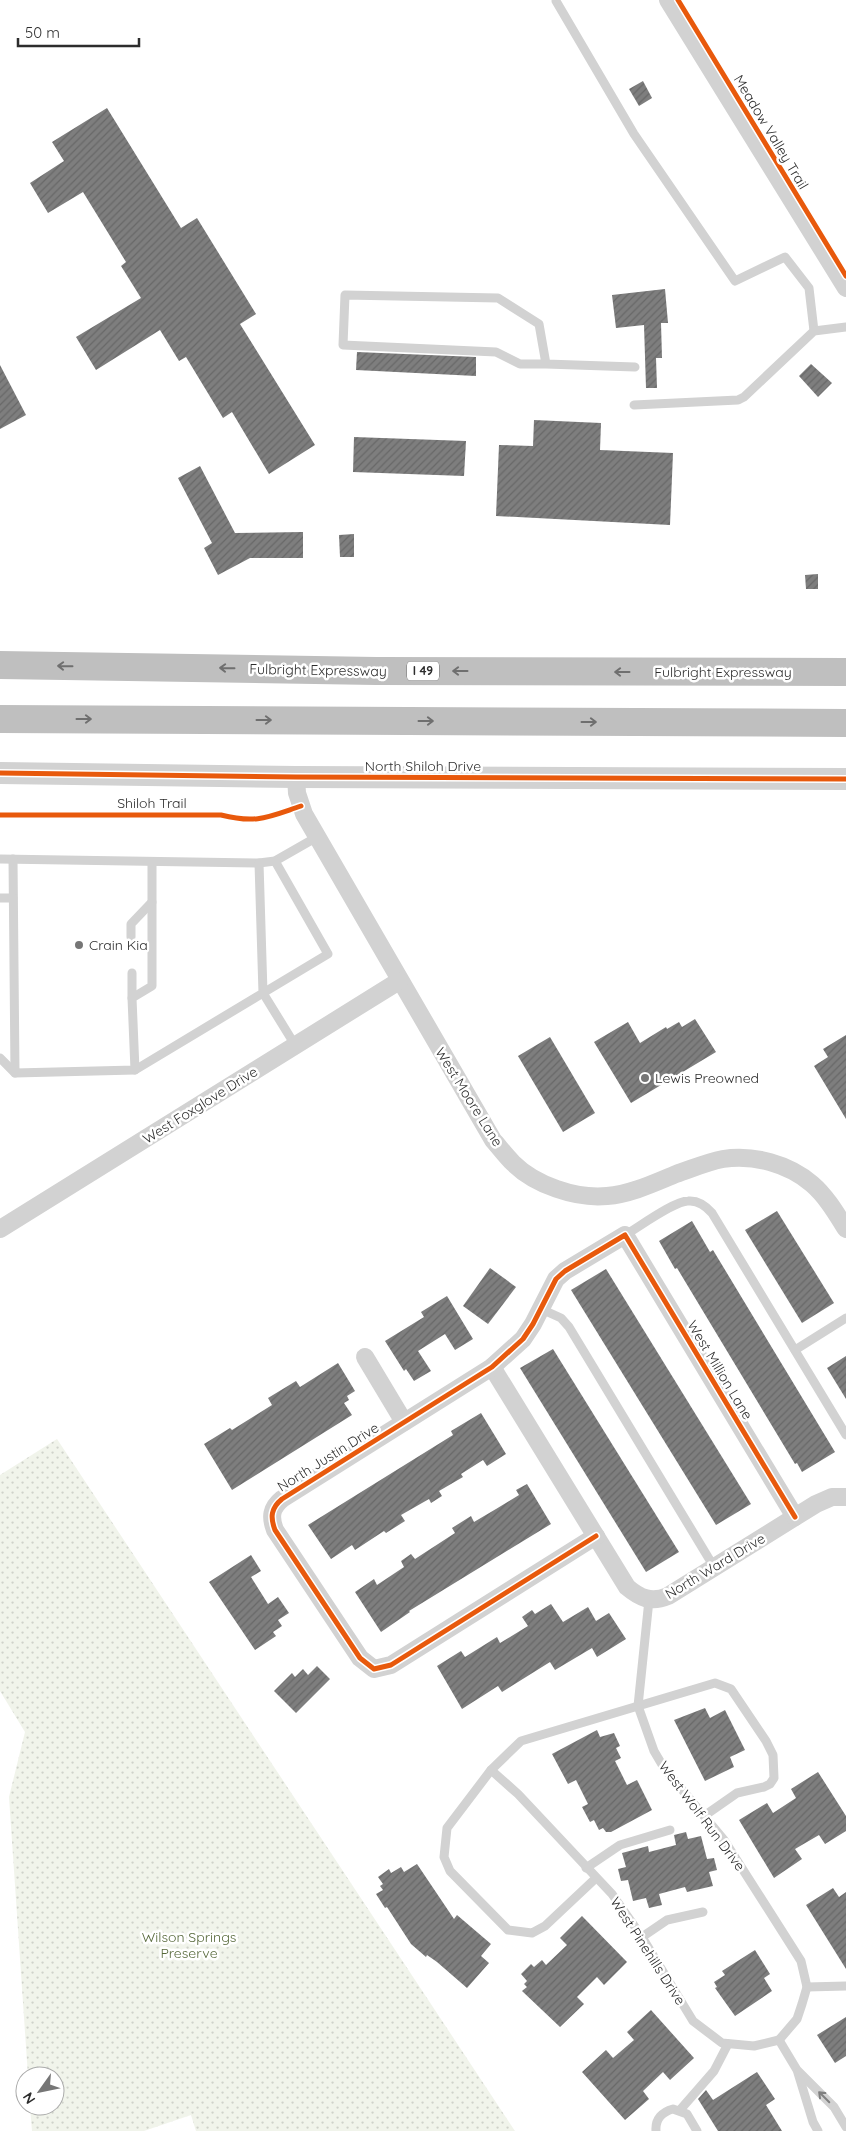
<svg xmlns="http://www.w3.org/2000/svg" width="846" height="2131" viewBox="0 0 846 2131" font-family="Quicksand,sans-serif">
  <style>
    .park { fill: url(#park-dots) }
    .building { fill: url(#building-hatch) }
    .lines { fill: none; stroke-linecap: round; stroke-linejoin: round }
    .service { stroke: #d2d2d2; stroke-width: 9 }
    .minor { stroke: #d2d2d2; stroke-width: 18 }
    .tertiary { stroke: #d2d2d2; stroke-width: 22 }
    .motorway { stroke: #bfbfbf; stroke-width: 28 }
    .cycleway-casing { stroke: #fff; stroke-width: 8 }
    .cycleway { stroke: #e8590c; stroke-width: 5 }
    .oneway { stroke: #6f6f6f }
    .oneway2 { stroke: #808080 }
    .poi-dot { fill: #767676; stroke: #fff; stroke-width: 2 }
    .labels { text-anchor: middle; stroke-width: 5; stroke-linejoin: round; paint-order: stroke }
    .shield { fill: #fff; stroke: #6c6c6c; stroke-width: 1 }
    .shield-label { font-size: 12px; font-weight: bold; fill: #2d2d2d }
    .street-label { font-size: 14px; fill: #2d2d2d; stroke: #fff }
    .poi-label { font-size: 14px; fill: #2d2d2d; stroke: #fff; text-anchor: start }
    .park-label { font-size: 14px; fill: #57693b; stroke: #fff }
  </style>
  <defs>
    <pattern id="park-dots" width="8" height="8" patternUnits="userSpaceOnUse" patternTransform="scale(1.25)"><rect width="8" height="8" fill="#f1f4eb"/><path d="M2 2h.1M6 6h.1" fill="none" stroke="#cfd2ca" stroke-width="1.8" stroke-linecap="round"/></pattern>
    <pattern id="building-hatch" width="6" height="6" patternUnits="userSpaceOnUse" patternTransform="scale(1.25)"><rect width="6" height="6" fill="#7e7e7e"/><path d="M-1 1l2-2M0 6l6-6M5 7l2-2" fill="none" stroke="#686868"/></pattern>
  </defs>
  <rect width="100%" height="100%" fill="#fff"/>
  <polygon class="park" points="57,1439 515,2131 196,2131 191,2115 144,2131 32,2131 30,2106 55,2106 55,2076 28,2076 9,1797 25,1732 0,1691 0,1475"/>
  <g class="building">
    <polygon points="643,81 652,98 639,106 629,89"/>
    <polygon points="107,108 181,228 197,218 256,314 240,324 315,445 269,474 232,412 223,418 186,357 179,361 160,330 96,370 76,337 141,298 121,266 126,262 83,192 48,213 30,183 64,161 52,142"/>
    <polygon points="665,289 668,323 661,323 662,358 656,358 657,388 646,388 644,325 616,328 612,295"/>
    <polygon points="357,352 476,357 476,376 356,370"/>
    <polygon points="811,364 832,383 818,397 799,376"/>
    <polygon points="0,365 26,415 0,429"/>
    <polygon points="534,420 601,423 600,450 673,453 670,525 496,516 499,445 533,446"/>
    <polygon points="354,437 466,441 464,476 353,472"/>
    <polygon points="200,466 235,533 303,532 303,558 250,558 218,575 204,548 212,543 178,478"/>
    <polygon points="354,534 354,557 340,557 339,535"/>
    <polygon points="818,574 818,589 806,589 805,575"/>
    <polygon points="695,1019 716,1052 631,1103 594,1042 628,1022 640,1043 666,1027 667,1029 679,1022 682,1027"/>
    <polygon points="846,1035 846,1119 814,1066 828,1057 823,1049"/>
    <polygon points="550,1037 595,1113 563,1132 518,1056"/>
    <polygon points="777,1211 834,1303 802,1323 745,1230"/>
    <polygon points="692,1221 710,1252 713,1250 835,1452 802,1472 797,1463 795,1464 677,1268 675,1269 659,1241"/>
    <polygon points="490,1268 516,1287 488,1324 463,1306"/>
    <polygon points="606,1269 751,1504 716,1525 571,1290"/>
    <polygon points="447,1296 473,1339 455,1350 445,1334 418,1351 431,1371 414,1381 406,1369 404,1371 385,1341 424,1317 421,1312"/>
    <polygon points="553,1349 679,1552 646,1572 520,1368"/>
    <polygon points="846,1356 846,1399 827,1368"/>
    <polygon points="338,1363 355,1391 347,1396 349,1400 344,1403 352,1415 232,1490 204,1444 230,1428 232,1430 272,1405 268,1398 296,1381 300,1387"/>
    <polygon points="481,1413 506,1454 487,1466 483,1460 461,1474 463,1477 439,1491 442,1496 431,1503 429,1499 401,1515 405,1521 386,1533 384,1531 355,1550 352,1545 331,1559 308,1525 453,1435 451,1431"/>
    <polygon points="527,1484 551,1524 409,1611 410,1612 381,1632 355,1592 374,1579 377,1585 404,1567 401,1561 411,1554 415,1559 455,1533 452,1528 471,1516 474,1522 496,1509 519,1495 516,1490"/>
    <polygon points="251,1555 261,1571 251,1577 268,1604 278,1597 289,1613 278,1620 282,1626 273,1632 276,1636 255,1650 209,1582"/>
    <polygon points="551,1604 563,1622 588,1607 596,1621 609,1613 626,1639 597,1657 592,1648 555,1670 550,1662 502,1692 498,1686 462,1709 437,1666 461,1651 465,1657 497,1637 500,1643 528,1626 522,1617 532,1610 535,1614"/>
    <polygon points="317,1666 330,1679 296,1713 274,1691 292,1673 295,1677 303,1669 308,1675"/>
    <polygon points="705,1708 710,1718 725,1710 745,1750 730,1757 734,1767 705,1781 674,1720"/>
    <polygon points="597,1730 600,1737 614,1733 620,1746 616,1748 621,1758 615,1761 627,1785 637,1780 652,1810 611,1832 606,1832 603,1828 599,1830 594,1820 590,1822 582,1807 588,1804 576,1780 568,1784 552,1754"/>
    <polygon points="818,1772 846,1816 846,1831 825,1844 819,1835 795,1849 802,1859 774,1878 739,1820 767,1803 773,1813 796,1798 791,1789"/>
    <polygon points="686,1832 688,1839 701,1836 707,1859 714,1858 717,1870 709,1872 713,1886 687,1892 685,1887 659,1894 662,1905 649,1908 646,1898 633,1901 628,1880 621,1881 618,1869 626,1867 622,1853 648,1846 649,1852 676,1845 674,1835"/>
    <polygon points="417,1864 454,1919 457,1915 491,1944 481,1956 489,1963 467,1988 437,1962 427,1955 426,1957 411,1944 387,1907 385,1908 376,1894 383,1890 380,1886 383,1884 378,1877 389,1869 391,1873 401,1867 404,1872"/>
    <polygon points="833,1888 839,1897 846,1892 846,1969 806,1905"/>
    <polygon points="582,1916 627,1962 604,1985 597,1977 577,1997 584,2004 560,2027 522,1991 527,1987 524,1984 527,1981 521,1974 531,1964 534,1967 542,1960 546,1965 567,1945 560,1938"/>
    <polygon points="755,1950 770,1974 764,1978 772,1991 735,2016 715,1988 717,1987 714,1982 725,1975 722,1971"/>
    <polygon points="651,2010 694,2058 670,2080 663,2072 643,2091 649,2099 625,2120 582,2072 606,2050 613,2058 634,2040 627,2032"/>
    <polygon points="846,2017 846,2056 835,2063 817,2035"/>
    <polygon points="757,2072 775,2099 766,2105 782,2131 718,2131 698,2099 706,2090 713,2100"/>
  </g>
  <g class="lines">
    <g class="service">
      <polyline points="556,1 634,134 735,281 785,257 809,288 814,331"/>
      <polyline points="546,364 520,364 496,352 343,345 345,295 498,298 539,324 546,364 635,367"/>
      <polyline points="634,405 738,400 744,397 814,331 846,327"/>
      <polyline points="0,859 259,863 275,861 317,837"/>
      <polyline points="13,859 15,1073 135,1070 263,993 259,863"/>
      <polyline points="275,861 328,954 263,993 295,1045"/>
      <polyline points="0,898 13,898"/>
      <polyline points="131,937 131,924 152,902"/>
      <polyline points="132,973 132,998"/>
      <polyline points="0,1058 15,1073"/>
      <polyline points="135,1070 132,998 152,986 152,862"/>
      <path d="M 625,1235 C 639,1227 674,1201 688,1201 C 698,1200 706,1206 712,1213 L 846,1435"/>
      <polyline points="541,1309 561,1318 569,1327 714,1567"/>
      <polyline points="795,1350 846,1318"/>
      <polyline points="649,1600 638,1706 654,1751 664,1768 724,1840 801,1961 807,1987 802,2004 797,2019 779,2040"/>
      <polyline points="491,1770 518,1794 612,1894 642,1937 693,2021 722,2043 754,2046 779,2040 797,2070 834,2107 846,2127"/>
      <polyline points="586,1868 620,1845 670,1830"/>
      <polyline points="596,1878 545,1926 532,1933 508,1930 450,1871 444,1857 447,1828 491,1770 521,1741 715,1683 731,1689 766,1741 773,1755 774,1778 770,1784 764,1787 737,1793 704,1816"/>
      <polyline points="642,1937 667,1920 703,1912"/>
      <polyline points="807,1987 846,1986"/>
      <polyline points="798,2073 813,2122 818,2131"/>
      <polyline points="680,2110 714,2071 728,2044"/>
      <path d="M 656,2131 C 655,2119 662,2112 673,2109 L 687,2114 L 697,2131"/>
    </g>
    <g class="minor">
      <polyline points="668,0 846,288"/>
      <path d="M 296,777 L 297,793 L 304,814 L 493,1140 C 500,1148 506,1156 513,1163 C 535,1185 576,1199 607,1196 C 631,1194 654,1183 676,1174 C 691,1169 707,1162 723,1159 C 753,1154 789,1164 812,1184 C 826,1196 836,1213 846,1229"/>
      <polyline points="0,1229 399,981"/>
      <polyline points="365,1357 404,1422"/>
      <path d="M 492,1367 L 627,1587 C 640,1598 651,1603 668,1596 L 816,1504 L 832,1497 L 846,1497"/>
      <path d="M 596,1536 L 391,1665 L 374,1669 L 360,1658 L 275,1530 C 270,1517 271,1508 282,1499 L 492,1367 L 523,1339 L 533,1324 L 556,1279 L 565,1271 L 625,1235 L 795,1517"/>
    </g>
    <polyline class="tertiary" points="0,773 296,777 846,779"/>
    <g class="motorway">
      <polyline points="0,665 376,671 846,672"/>
      <polyline points="0,719 846,723"/>
    </g>
    <g class="cycleway-casing">
      <g id="cycleway">
        <polyline points="678,0 846,276"/>
        <polyline points="0,773 296,777 846,779"/>
        <path d="M 0,815 L 221,815 C 257,824 268,817 301,806"/>
        <path d="M 596,1536 L 391,1665 L 374,1669 L 360,1658 L 275,1530 C 270,1517 271,1508 282,1499 L 492,1367 L 523,1339 L 533,1324 L 556,1279 L 565,1271 L 625,1235 L 795,1517"/>
      </g>
    </g>
    <use href="#cycleway" class="cycleway"/>
  </g>
  <defs><path id="oneway-shaft" d="M-6 0H5M1.5-3L5.5 0L1.5 3" fill="none" stroke-width="1.6" stroke-linecap="round" stroke-linejoin="round" transform="scale(1.25)"/></defs>
  <g class="oneway">
    <use href="#oneway-shaft" transform="translate(65 666) rotate(-179)"/>
    <use href="#oneway-shaft" transform="translate(227 668) rotate(-179)"/>
    <use href="#oneway-shaft" transform="translate(460 671) rotate(-180)"/>
    <use href="#oneway-shaft" transform="translate(622 672) rotate(-180)"/>
    <use href="#oneway-shaft" transform="translate(84 719)"/>
    <use href="#oneway-shaft" transform="translate(264 720)"/>
    <use href="#oneway-shaft" transform="translate(426 721)"/>
    <use href="#oneway-shaft" transform="translate(589 722)"/>
  </g>
  <use class="oneway2" href="#oneway-shaft" transform="translate(824 2097) rotate(-135)"/>
  <g class="poi-dot">
    <circle cx="79" cy="945" r="5"/>
    <circle cx="645" cy="1078" r="5"/>
  </g>
  <g class="labels">
    <rect class="shield" x="407" y="661.5" width="32" height="19" rx="4"/>
    <g class="shield-label">
      <text x="423" y="675">I 49</text>
    </g>
    <g class="street-label">
      <text transform="translate(771 132) rotate(59)" y="5">Meadow Valley Trail</text>
      <text transform="translate(318 670) rotate(1)" y="5">Fulbright Expressway</text>
      <text x="723" y="677">Fulbright Expressway</text>
      <text x="423" y="771">North Shiloh Drive</text>
      <text x="152" y="808">Shiloh Trail</text>
      <text transform="translate(469 1097) rotate(58)" y="5">West Moore Lane</text>
      <text transform="translate(200 1105) rotate(-32)" y="5">West Foxglove Drive</text>
      <text transform="translate(720 1370) rotate(59)" y="5">West Million Lane</text>
      <text transform="translate(328 1457) rotate(-32)" y="5">North Justin Drive</text>
      <text transform="translate(715 1566) rotate(-31)" y="5">North Ward Drive</text>
      <text transform="translate(702 1816) rotate(53)" y="5">West Wolf Run Drive</text>
      <text transform="translate(648 1951) rotate(57)" y="5">West Pinehills Drive</text>
    </g>
    <g class="poi-label">
      <text x="89" y="950">Crain Kia</text>
      <text x="655" y="1083">Lewis Preowned</text>
    </g>
    <g class="park-label">
      <text x="189" y="1942">Wilson Springs<tspan x="189" dy="16">Preserve</tspan></text>
    </g>
  </g>
  <g transform="translate(40 2091) rotate(237)"><circle r="24" fill="#ffffff" stroke="#ababab"/>
  <path d="M0-4L9 19L0 12L-9 19Z" fill="#767676"/>
  <text y="-8" font-size="14" font-weight="bold" text-anchor="middle" fill="#2d2d2d">N</text>
  </g>
  <path d="M18 38v8h121v-8" fill="none" stroke="#2d2d2d" stroke-width="2.5"/>
  <text x="25" y="38" font-size="15" fill="#2d2d2d" stroke="#ffffff" stroke-width="4" paint-order="stroke">50 m</text>
</svg>
